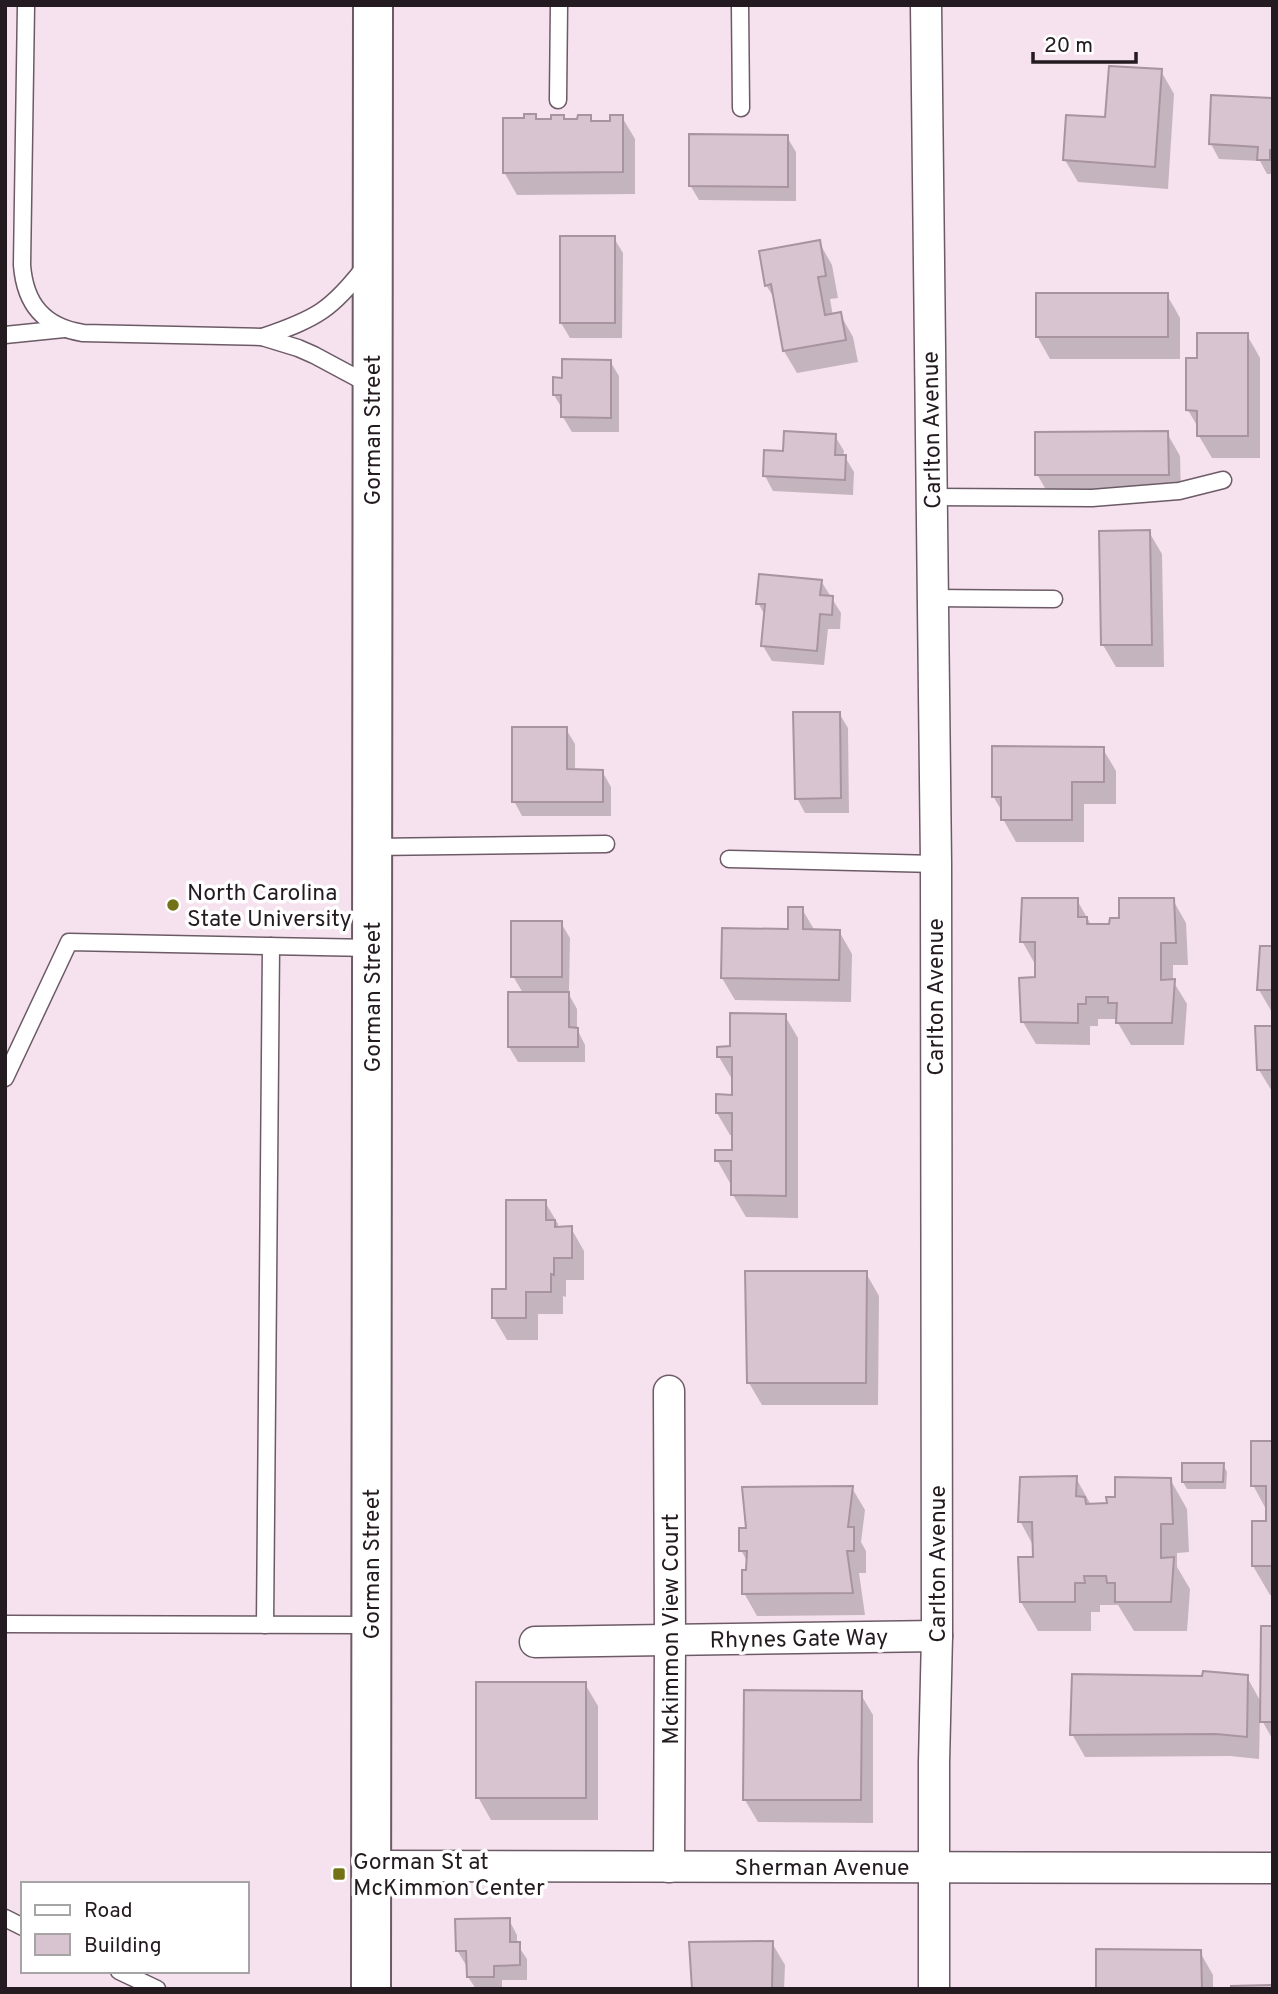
<svg xmlns="http://www.w3.org/2000/svg" width="1278" height="1994" viewBox="0 0 1278 1994" font-family="Overpass,sans-serif">
  <style>
    .shadow { fill: #0003 }
    .building { fill: #d8c4d0; stroke: #a794a0; stroke-width: 2 }
    .lines { fill: none; stroke-linecap: round; stroke-linejoin: round }
    .service-casing { stroke: #6c5b66; stroke-width: 19 }
    .minor-casing { stroke: #6c5b66; stroke-width: 33 }
    .secondary-casing { stroke: #6c5b66; stroke-width: 42 }
    .service { stroke: #fff; stroke-width: 16 }
    .minor { stroke: #fff; stroke-width: 30 }
    .secondary { stroke: #fff; stroke-width: 38 }
    .poi-dot { fill: #747216; stroke: #fff; stroke-width: 2.5 }
    .labels { text-anchor: middle; stroke-width: 7; stroke-linejoin: round; paint-order: stroke }
    .street-label { font-size: 23px; fill: #231b20; stroke: #fff }
    .poi-label { font-size: 23px; fill: #231b20; stroke: #fff; text-anchor: start }
  </style>
  <rect width="100%" height="100%" fill="#f6e1ee"/>
  <g class="shadow">
    <polygon points="1161,71 1174,94 1168,189 1078,182 1065,160"/>
    <polygon points="1273,100 1273,174 1267,174 1260,161 1219,159 1211,144"/>
    <polygon points="535,116 538,121 553,121 563,117 565,121 579,120 590,117 593,122 611,123 622,117 635,139 635,194 517,195 504,172 526,120"/>
    <polygon points="787,137 796,152 796,201 699,200 690,185"/>
    <polygon points="614,238 623,253 622,338 570,338 561,323"/>
    <polygon points="819,242 832,265 838,298 830,299 833,316 840,314 853,337 858,362 797,373 784,351 776,301 766,285"/>
    <polygon points="1167,295 1180,318 1180,359 1050,359 1037,336"/>
    <polygon points="1247,335 1260,358 1260,458 1212,458 1199,436 1199,429 1188,410 1199,360"/>
    <polygon points="610,361 619,376 619,432 572,432 563,417 563,410 554,395 564,380"/>
    <polygon points="1167,433 1180,456 1181,497 1050,497 1037,474"/>
    <polygon points="835,436 844,451 843,457 845,457 854,472 853,495 773,491 765,476 785,453"/>
    <polygon points="1149,532 1162,554 1164,667 1116,667 1103,645"/>
    <polygon points="821,581 841,613 840,629 828,629 824,665 772,661 763,646 766,617 758,603"/>
    <polygon points="839,713 848,728 849,813 805,813 797,798"/>
    <polygon points="566,729 575,744 575,771 602,771 611,787 611,816 522,816 514,801"/>
    <polygon points="1103,749 1116,771 1116,804 1084,804 1084,842 1016,842 1003,819 1003,813 993,796"/>
    <polygon points="1077,900 1090,923 1090,926 1111,926 1121,920 1173,900 1186,923 1188,965 1173,965 1173,981 1187,1004 1184,1045 1131,1045 1118,1023 1118,1019 1098,1019 1098,1026 1090,1026 1090,1045 1036,1044 1023,1022 1037,979 1035,964 1022,941"/>
    <polygon points="802,909 815,931 839,931 852,954 851,1002 735,1000 722,978 790,931"/>
    <polygon points="561,923 570,938 569,991 567,991 577,1009 577,1029 585,1045 585,1062 518,1062 509,1047 523,993 513,976"/>
    <polygon points="1273,948 1273,1014 1259,990"/>
    <polygon points="785,1016 798,1038 798,1218 746,1217 733,1195 733,1183 730,1183 717,1160 734,1152 734,1135 730,1135 717,1113 733,1097 733,1079 732,1079 719,1057"/>
    <polygon points="1273,1028 1273,1093 1259,1070"/>
    <polygon points="545,1202 558,1224 558,1228 571,1228 584,1251 584,1280 566,1280 566,1297 563,1296 563,1314 538,1314 538,1340 507,1340 494,1318 508,1291"/>
    <polygon points="866,1273 879,1296 878,1405 762,1405 749,1383"/>
    <polygon points="1273,1442 1273,1595 1270,1595 1253,1566 1253,1523 1268,1523 1267,1511 1253,1485"/>
    <polygon points="1223,1465 1227,1472 1226,1489 1187,1489 1183,1482"/>
    <polygon points="1076,1478 1091,1505 1108,1505 1117,1499 1170,1479 1187,1509 1189,1552 1177,1553 1177,1567 1190,1589 1187,1631 1134,1631 1118,1605 1100,1605 1100,1612 1091,1612 1091,1631 1038,1631 1021,1602 1034,1559 1034,1547 1020,1521"/>
    <polygon points="852,1488 865,1510 861,1542 866,1551 866,1573 859,1573 865,1615 757,1616 744,1593 748,1563 741,1550 748,1529"/>
    <polygon points="1273,1628 1273,1740 1260,1717 1259,1759 1230,1756 1085,1757 1072,1734 1247,1677 1262,1704"/>
    <polygon points="585,1684 598,1706 598,1820 491,1820 478,1797"/>
    <polygon points="860,1693 873,1715 873,1823 758,1822 745,1800"/>
    <polygon points="509,1920 517,1935 517,1944 527,1959 527,1980 502,1980 502,1989 476,1989 468,1977 468,1965 466,1965 457,1950"/>
    <polygon points="772,1943 785,1965 784,1989 693,1989"/>
    <polygon points="1200,1952 1213,1975 1213,1989 1098,1989"/>
  </g>
  <g class="building">
    <polygon points="1109,66 1162,69 1155,167 1063,160 1066,115 1105,117"/>
    <polygon points="1211,95 1273,98 1273,150 1270,150 1270,160 1257,160 1258,147 1209,144"/>
    <polygon points="524,114 536,114 536,119 551,119 551,115 564,115 564,119 577,119 578,115 591,115 591,121 610,121 610,115 623,115 623,172 503,173 503,118 524,118"/>
    <polygon points="689,134 788,135 788,187 689,186"/>
    <rect x="560" y="236" width="55" height="87"/>
    <polygon points="820,240 826,276 818,277 825,315 841,312 846,340 783,351 771,284 765,286 759,251"/>
    <rect x="1036" y="293" width="132" height="44"/>
    <polygon points="1197,333 1248,333 1248,436 1197,436 1197,411 1186,410 1186,358 1197,358"/>
    <polygon points="562,359 611,360 611,418 561,417 561,395 553,395 553,377 562,378"/>
    <polygon points="784,431 836,434 835,455 846,455 845,480 763,476 764,450 783,451"/>
    <polygon points="1168,431 1169,475 1035,475 1035,432"/>
    <polygon points="1150,530 1152,645 1101,645 1099,531"/>
    <polygon points="759,574 822,580 820,595 833,596 832,615 820,614 817,651 761,646 765,604 756,604"/>
    <polygon points="793,712 840,712 841,798 795,799"/>
    <polygon points="512,727 567,727 567,769 603,770 603,802 512,802"/>
    <polygon points="992,746 1104,747 1104,782 1072,782 1072,820 1001,820 1001,797 992,797"/>
    <polygon points="1022,898 1078,898 1078,917 1087,917 1087,924 1109,924 1110,918 1119,918 1119,898 1174,898 1176,943 1161,943 1161,980 1175,979 1172,1023 1116,1023 1117,1003 1108,1003 1108,997 1086,997 1086,1004 1078,1004 1078,1023 1021,1022 1019,978 1035,977 1035,942 1020,942"/>
    <polygon points="788,907 803,907 803,929 840,930 839,980 721,978 722,928 788,929"/>
    <rect x="511" y="921" width="51" height="56"/>
    <polygon points="1260,946 1273,946 1273,1070 1257,1070 1255,1026 1272,1026 1272,990 1257,990"/>
    <polygon points="508,992 569,992 569,1027 578,1028 578,1047 508,1047"/>
    <polygon points="730,1013 786,1014 786,1196 731,1195 731,1161 715,1161 715,1150 732,1150 732,1113 716,1113 716,1094 732,1095 732,1057 717,1057 717,1047 730,1046"/>
    <polygon points="506,1200 546,1200 546,1220 555,1220 555,1227 572,1226 572,1258 554,1258 554,1275 551,1274 551,1292 526,1292 526,1318 492,1318 492,1289 506,1289"/>
    <polygon points="745,1271 867,1271 866,1383 747,1383"/>
    <polygon points="1251,1441 1273,1441 1273,1566 1252,1566 1252,1521 1266,1521 1266,1486 1251,1486"/>
    <polygon points="1182,1463 1224,1463 1223,1482 1182,1482"/>
    <polygon points="1077,1476 1076,1496 1085,1497 1086,1504 1107,1503 1106,1497 1115,1497 1115,1477 1171,1478 1173,1524 1161,1524 1161,1558 1174,1557 1171,1602 1115,1602 1115,1583 1107,1583 1106,1576 1084,1576 1085,1583 1075,1583 1075,1602 1020,1602 1018,1557 1033,1557 1032,1522 1018,1522 1020,1477"/>
    <polygon points="853,1486 848,1527 854,1527 854,1551 847,1551 853,1593 742,1594 742,1570 746,1570 747,1551 739,1551 739,1528 746,1528 742,1487"/>
    <polygon points="1261,1626 1273,1626 1273,1722 1260,1722"/>
    <polygon points="1203,1671 1248,1675 1247,1737 1216,1734 1070,1735 1072,1674 1202,1676"/>
    <rect x="476" y="1682" width="110" height="116"/>
    <polygon points="744,1690 862,1691 861,1800 743,1800"/>
    <polygon points="510,1918 510,1942 520,1942 520,1965 494,1966 494,1977 467,1977 466,1951 456,1951 455,1919"/>
    <polygon points="773,1941 772,1989 692,1989 689,1942"/>
    <polygon points="1096,1949 1201,1950 1202,1989 1096,1989"/>
    <polygon points="1273,1985 1273,1989 1231,1989 1231,1986"/>
  </g>
  <g class="lines">
    <g class="service-casing">
      <g id="service">
        <path d="M 26,5 L 22,265 C 25,304 44,327 83,333 L 262,337 L 298,348 L 314,355 L 370,385"/>
        <polyline points="740,5 741,108"/>
        <polyline points="558,100 559,5"/>
        <polyline points="5,335 64,329"/>
        <path d="M 262,337 C 316,319 332,310 367,264"/>
        <polyline points="932,497 1092,498 1179,491 1223,480"/>
        <polyline points="932,598 1054,599"/>
        <polyline points="373,847 606,844"/>
        <polyline points="729,859 936,864"/>
        <polyline points="5,1078 69,942 372,948"/>
        <polyline points="5,1624 371,1625"/>
        <polyline points="265,1625 271,946"/>
        <polyline points="5,1918 23,1927"/>
        <polyline points="119,1971 157,1989"/>
      </g>
    </g>
    <g class="minor-casing">
      <g id="minor">
        <polyline points="926,5 936,864 937,1636 934,1762 934,1989"/>
        <polyline points="535,1642 937,1636"/>
        <polyline points="372,1866 1273,1868"/>
        <polyline points="669,1867 670,1640 669,1391"/>
      </g>
    </g>
    <g class="secondary-casing">
      <polyline id="secondary" points="371,1989 373,5"/>
    </g>
    <use href="#service" class="service"/>
    <use href="#minor" class="minor"/>
    <use href="#secondary" class="secondary"/>
  </g>
  <g class="poi-dot">
    <circle cx="173" cy="905" r="7"/>
    <rect x="332" y="1867" width="14" height="14" rx="3.5"/>
  </g>
  <g class="labels">
    <g class="street-label">
      <text transform="translate(372 430) rotate(-90)" y="8">Gorman Street</text>
      <text transform="translate(931 430) rotate(-91)" y="8">Carlton Avenue</text>
      <text transform="translate(372 997) rotate(-90)" y="8">Gorman Street</text>
      <text transform="translate(935 997) rotate(-90)" y="8">Carlton Avenue</text>
      <text transform="translate(371 1564) rotate(-90)" y="8">Gorman Street</text>
      <text transform="translate(937 1564) rotate(-90)" y="8">Carlton Avenue</text>
      <text transform="translate(670 1629) rotate(-90)" y="8">Mckimmon View Court</text>
      <text transform="translate(799 1638) rotate(-1)" y="8">Rhynes Gate Way</text>
      <text x="822" y="1875">Sherman Avenue</text>
    </g>
    <g class="poi-label">
      <text x="187" y="900">North Carolina<tspan x="187" dy="26">State University</tspan></text>
      <text x="353" y="1869">Gorman St at<tspan x="353" dy="26">McKimmon Center</tspan></text>
    </g>
  </g>
  <rect width="1278" height="1994" fill="none" stroke="#231b20" stroke-width="14"/>
  <rect x="21" y="1882" width="228" height="91" fill="#ffffff" stroke="#a7a4a6" stroke-width="2"/>
  <rect x="35" y="1905" width="35" height="10" fill="#ffffff" stroke="#a7a4a6" stroke-width="2"/>
  <text x="84" y="1917" font-size="21" fill="#231b20">Road</text>
  <rect x="35" y="1934" width="35" height="21" fill="#d8c4d0" stroke="#a7a4a6" stroke-width="2"/>
  <text x="84" y="1952" font-size="21" fill="#231b20">Building</text>
  <path d="M1033 52v10h103v-10" fill="none" stroke="#231b20" stroke-width="3.5"/>
  <text x="1044" y="52" font-size="21" fill="#231b20" stroke="#ffffff" stroke-width="5" paint-order="stroke">20 m</text>
</svg>
